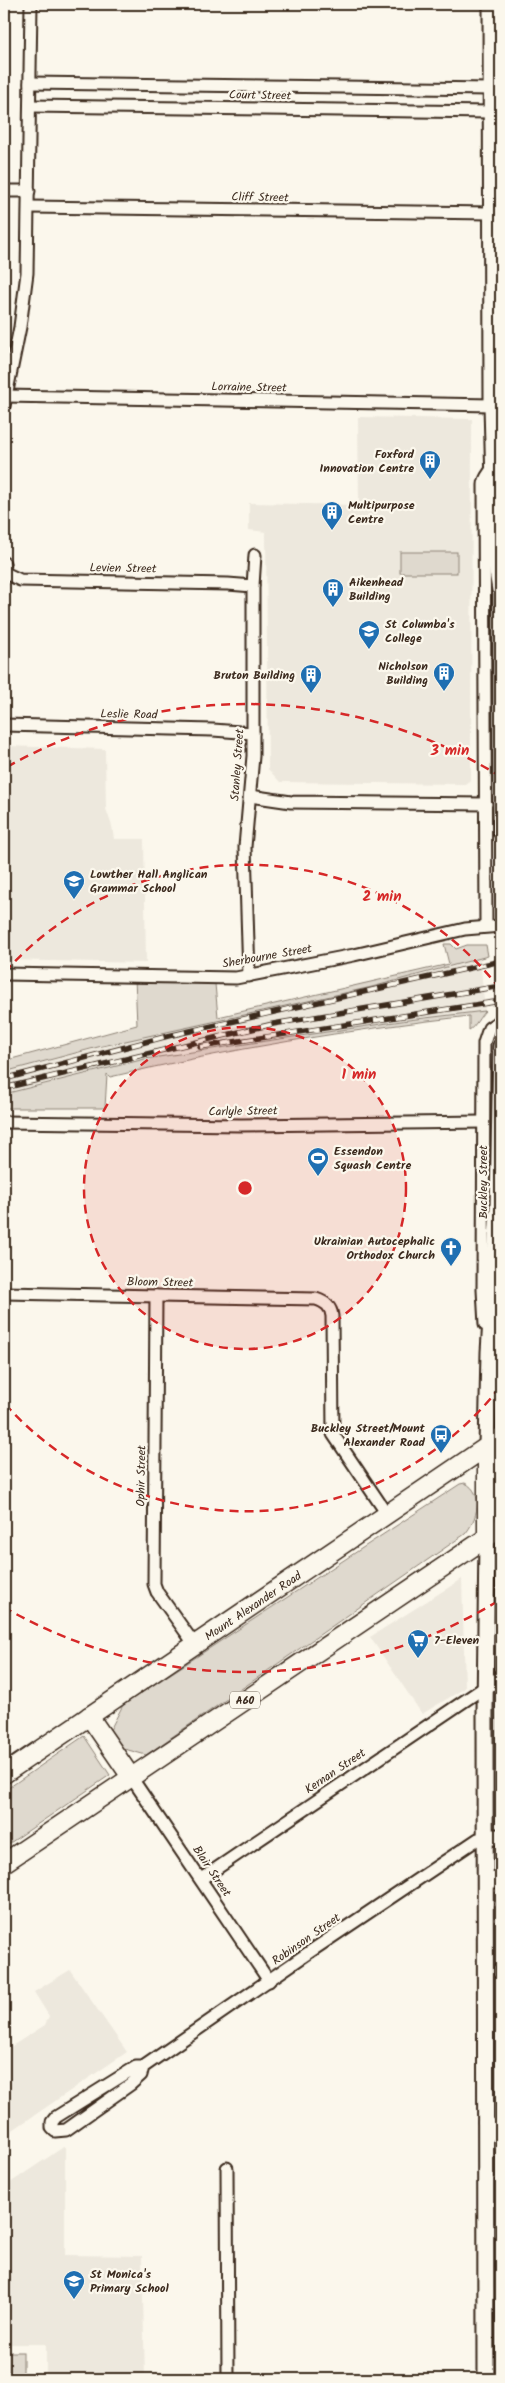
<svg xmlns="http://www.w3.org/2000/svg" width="505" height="2383" viewBox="0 0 505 2383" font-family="Kalam,sans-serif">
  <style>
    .built { fill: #ede8dd }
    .green { fill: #dfd9ce; stroke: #8d8276 }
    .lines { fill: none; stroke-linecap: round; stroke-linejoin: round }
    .street-casing { stroke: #3b2a1e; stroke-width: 15 }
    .secondary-casing { stroke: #3b2a1e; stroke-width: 19 }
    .primary-casing { stroke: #3b2a1e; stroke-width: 21 }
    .street { stroke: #fbf7ec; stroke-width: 11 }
    .secondary { stroke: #fbf7ec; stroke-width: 15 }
    .primary { stroke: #fbf7ec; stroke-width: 18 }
    .rail-casing { stroke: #3b2a1e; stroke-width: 5.5 }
    .rail { stroke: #fbf7ec; stroke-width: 4; stroke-dasharray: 11; stroke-linecap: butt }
    .ring { fill: none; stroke: #d62828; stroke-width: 2.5; stroke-dasharray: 9 6 }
    .labels { text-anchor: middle; stroke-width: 4.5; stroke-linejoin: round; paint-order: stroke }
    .shield { fill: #fbf7ec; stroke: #75685c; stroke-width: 1 }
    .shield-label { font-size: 11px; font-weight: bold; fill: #3b2a1e }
    .street-label { font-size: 12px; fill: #3b2a1e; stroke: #fbf7ec }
    .poi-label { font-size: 12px; font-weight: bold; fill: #3b2a1e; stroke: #fbf7ec; text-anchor: start }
    .centre { fill: #d62828; stroke: #fbf7ec; stroke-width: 2.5 }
    .ring-label { font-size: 15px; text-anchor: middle; font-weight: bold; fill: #d62828; stroke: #fbf7ec; stroke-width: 4.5; stroke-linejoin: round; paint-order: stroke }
  </style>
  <rect width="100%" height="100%" fill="#fbf7ec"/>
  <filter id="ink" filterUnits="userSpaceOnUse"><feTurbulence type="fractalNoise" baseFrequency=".02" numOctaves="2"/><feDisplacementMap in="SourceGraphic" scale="10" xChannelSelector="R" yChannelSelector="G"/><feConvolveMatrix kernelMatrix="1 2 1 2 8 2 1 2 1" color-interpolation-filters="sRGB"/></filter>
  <g filter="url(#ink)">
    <g class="built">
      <polygon points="358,417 472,419 471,779 466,784 280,782 268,769 266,532 249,530 249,503 359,505"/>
      <polygon points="4,746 105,749 106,809 112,826 114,839 144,839 146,963 4,960"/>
      <polygon points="480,958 485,1011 408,1020 145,1059 4,1094 4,1072 150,1035 372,987"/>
      <polygon points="462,1579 465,1688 422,1714 370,1637"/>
      <polygon points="70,1970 127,2052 4,2136 4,2051 45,2025 49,2016 34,1992"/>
      <polygon points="65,2146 65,2255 142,2256 145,2379 46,2379 46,2344 4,2344 4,2187"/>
    </g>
    <g class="green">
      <rect x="400" y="552" width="57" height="21"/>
      <polygon points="444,944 451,944 456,949 467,945 486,945 488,956 372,987 98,1047 4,1072 4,1061 137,1025 135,978 215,984 218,1017 449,964"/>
      <path d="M 485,1011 C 480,1016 475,1027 469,1030 L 469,1016 C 349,1030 228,1049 110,1077 L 107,1074 L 105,1108 L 4,1108 L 4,1094 L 145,1059 L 408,1020 Z"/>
      <path d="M 465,1483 C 485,1493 477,1520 465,1534 L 146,1755 L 121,1748 L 110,1730 L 123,1705 L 460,1484 Z"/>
      <polygon points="501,1556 501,1646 497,1640 496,1560"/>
      <polygon points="496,1689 501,1689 501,1821 494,1820 491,1815 493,1693"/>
      <polygon points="84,1736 110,1775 4,1847 4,1791"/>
      <polygon points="497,1890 501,1890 501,2110 497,2111 492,2106 492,1894"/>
      <polygon points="496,2156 501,2156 501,2379 494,2379 494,2162"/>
      <rect x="4" y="2352" width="19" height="22"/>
    </g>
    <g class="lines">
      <g class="street-casing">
        <g id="street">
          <polyline points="30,83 491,89"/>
          <polyline points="30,106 491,112"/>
          <polyline points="4,191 29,191"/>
          <polyline points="29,207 491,213"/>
          <polyline points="5,396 492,405"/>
          <polyline points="4,406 20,327 27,273 31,4"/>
          <polyline points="4,563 5,573 20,580 228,584 253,586"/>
          <polyline points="4,725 213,730 253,733"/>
          <polyline points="250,796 291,802 486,804"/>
          <path d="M 486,926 L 484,485 C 484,476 492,472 494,464"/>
          <polyline points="4,974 236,978 354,955 465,929 501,926"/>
          <polyline points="249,976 245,847 253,756 253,586 255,555"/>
          <polyline points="4,1122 241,1125 483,1122"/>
          <path d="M 4,1293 L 316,1299 C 325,1302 331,1306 332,1316 L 333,1434 L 387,1514"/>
          <polyline points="156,1296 154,1584 157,1592 195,1645"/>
          <polyline points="485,1325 483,1290 484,1043 489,1028 501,1020"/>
          <polyline points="131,1777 269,1981"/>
          <polyline points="201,1879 485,1687"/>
          <polyline points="143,2067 136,2067 56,2117 52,2122 52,2128 55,2131 66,2130 131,2084 141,2075 143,2067 311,1951 478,1839 485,1837"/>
          <polyline points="227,2168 228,2379"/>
        </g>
      </g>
      <g class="secondary-casing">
        <g id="secondary">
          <polyline points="491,4 492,405 496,565 500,590"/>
          <polyline points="501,585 501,831"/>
          <polyline points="487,1447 489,1352 498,1208 501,1046"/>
          <polyline points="485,1687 492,1682 501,1682"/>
          <polyline points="485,1837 501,1837"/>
          <polyline points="486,1880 501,1880"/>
          <polyline points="486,2122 501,2136"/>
          <polyline points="486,2379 485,1712 487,1538"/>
        </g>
      </g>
      <g class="primary-casing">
        <g id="primary">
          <polyline points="487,1447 487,1538"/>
          <polyline points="89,1716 131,1777"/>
          <polyline points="4,1774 501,1437"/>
          <polyline points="4,1863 501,1528"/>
        </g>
      </g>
      <use href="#street" class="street"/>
      <use href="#secondary" class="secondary"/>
      <use href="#primary" class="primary"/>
      <g class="rail-casing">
        <g id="rail">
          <polyline points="200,1047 501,1001"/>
          <polyline points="4,1079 168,1036 501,961"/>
          <polyline points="4,1088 273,1024 501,986"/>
        </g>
      </g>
      <use href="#rail" class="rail"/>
    </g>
  </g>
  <circle cx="245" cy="1188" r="161" fill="#d62828" fill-opacity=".12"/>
  <g class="ring">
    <circle cx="245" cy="1188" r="161"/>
    <path d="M500 1387A323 323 0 0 1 5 1404M5 972A323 323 0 0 1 500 989"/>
    <path d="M498 1601A484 484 0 0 1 7 1609M7 767A484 484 0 0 1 498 775"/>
  </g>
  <defs>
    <g id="building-pin" transform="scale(1.125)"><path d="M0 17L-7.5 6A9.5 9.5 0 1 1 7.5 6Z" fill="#1f6fb2" stroke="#fbf7ec"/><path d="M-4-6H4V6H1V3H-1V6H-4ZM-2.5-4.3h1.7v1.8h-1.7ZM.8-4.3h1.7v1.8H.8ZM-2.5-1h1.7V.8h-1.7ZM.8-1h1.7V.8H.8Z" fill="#fff"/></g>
    <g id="school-pin" transform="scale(1.125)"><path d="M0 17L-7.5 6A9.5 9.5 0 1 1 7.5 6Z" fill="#1f6fb2" stroke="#fbf7ec"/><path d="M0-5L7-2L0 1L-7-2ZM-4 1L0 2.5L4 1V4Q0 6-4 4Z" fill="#fff"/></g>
    <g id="stadium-pin" transform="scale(1.125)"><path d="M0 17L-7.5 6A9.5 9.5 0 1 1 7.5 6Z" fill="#1f6fb2" stroke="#fbf7ec"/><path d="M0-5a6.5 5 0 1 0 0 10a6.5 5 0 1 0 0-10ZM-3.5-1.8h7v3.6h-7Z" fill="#fff"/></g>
    <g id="church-pin" transform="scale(1.125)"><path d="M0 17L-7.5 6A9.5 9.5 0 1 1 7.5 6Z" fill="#1f6fb2" stroke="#fbf7ec"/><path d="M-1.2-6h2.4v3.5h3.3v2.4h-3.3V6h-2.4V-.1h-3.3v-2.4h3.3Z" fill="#fff"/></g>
    <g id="bus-pin" transform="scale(1.125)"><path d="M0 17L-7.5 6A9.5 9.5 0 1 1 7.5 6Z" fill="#1f6fb2" stroke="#fbf7ec"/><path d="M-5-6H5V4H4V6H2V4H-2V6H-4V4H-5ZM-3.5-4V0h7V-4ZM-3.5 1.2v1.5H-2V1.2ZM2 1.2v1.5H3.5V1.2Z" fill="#fff"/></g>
    <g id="supermarket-pin" transform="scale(1.125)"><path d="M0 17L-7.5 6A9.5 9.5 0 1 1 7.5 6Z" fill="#1f6fb2" stroke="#fbf7ec"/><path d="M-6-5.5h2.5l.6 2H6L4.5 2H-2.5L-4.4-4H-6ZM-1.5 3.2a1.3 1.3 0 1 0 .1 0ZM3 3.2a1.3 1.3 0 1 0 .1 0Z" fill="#fff"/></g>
  </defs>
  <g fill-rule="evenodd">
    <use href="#building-pin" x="430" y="461"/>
    <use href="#building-pin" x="332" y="512"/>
    <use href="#building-pin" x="333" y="589"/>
    <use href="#school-pin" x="369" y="631"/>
    <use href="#building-pin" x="444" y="673"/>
    <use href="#building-pin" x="311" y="675"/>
    <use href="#school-pin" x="74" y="881"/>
    <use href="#stadium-pin" x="318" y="1158"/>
    <use href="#church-pin" x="451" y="1248"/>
    <use href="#bus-pin" x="441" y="1435"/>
    <use href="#supermarket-pin" x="418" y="1640"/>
    <use href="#school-pin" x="74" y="2281"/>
  </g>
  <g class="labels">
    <rect class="shield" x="230" y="1691.5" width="30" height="17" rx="4"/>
    <g class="shield-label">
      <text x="245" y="1704">A60</text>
    </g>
    <g class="street-label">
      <text transform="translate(260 95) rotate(1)" y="4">Court Street</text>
      <text transform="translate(260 197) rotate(1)" y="4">Cliff Street</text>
      <text transform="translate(249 387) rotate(1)" y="4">Lorraine Street</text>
      <text transform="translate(123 568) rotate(1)" y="4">Levien Street</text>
      <text transform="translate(129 714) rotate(1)" y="4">Leslie Road</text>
      <text transform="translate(237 765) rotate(-86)" y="4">Stanley Street</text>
      <text transform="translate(267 956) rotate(-10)" y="4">Sherbourne Street</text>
      <text transform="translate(243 1111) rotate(-1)" y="4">Carlyle Street</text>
      <text transform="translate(483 1182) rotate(-90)" y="4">Buckley Street</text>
      <text transform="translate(160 1282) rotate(1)" y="4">Bloom Street</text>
      <text transform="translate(141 1476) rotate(-89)" y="4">Ophir Street</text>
      <text transform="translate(253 1606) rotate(-34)" y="4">Mount Alexander Road</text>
      <text transform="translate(335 1771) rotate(-34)" y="4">Kernan Street</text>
      <text transform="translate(212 1871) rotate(56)" y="4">Blair Street</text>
      <text transform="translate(306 1939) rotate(-35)" y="4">Robinson Street</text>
    </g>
    <g class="poi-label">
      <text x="414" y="458" text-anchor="end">Foxford<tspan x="414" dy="14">Innovation Centre</tspan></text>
      <text x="348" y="509">Multipurpose<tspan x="348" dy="14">Centre</tspan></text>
      <text x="349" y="586">Aikenhead<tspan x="349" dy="14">Building</tspan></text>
      <text x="385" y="628">St Columba's<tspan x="385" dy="14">College</tspan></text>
      <text x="428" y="670" text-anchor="end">Nicholson<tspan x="428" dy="14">Building</tspan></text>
      <text x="295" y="679" text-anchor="end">Bruton Building</text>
      <text x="90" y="878">Lowther Hall Anglican<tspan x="90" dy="14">Grammar School</tspan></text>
      <text x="334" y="1155">Essendon<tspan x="334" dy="14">Squash Centre</tspan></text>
      <text x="435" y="1245" text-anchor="end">Ukrainian Autocephalic<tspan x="435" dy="14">Orthodox Church</tspan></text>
      <text x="425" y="1432" text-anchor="end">Buckley Street/Mount<tspan x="425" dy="14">Alexander Road</tspan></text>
      <text x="434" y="1644">7-Eleven</text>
      <text x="90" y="2278">St Monica's<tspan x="90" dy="14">Primary School</tspan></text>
    </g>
  </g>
  <circle cx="245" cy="1188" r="8" class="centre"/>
  <g class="ring-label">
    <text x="450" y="755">3 min</text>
    <text x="382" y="901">2 min</text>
    <text x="359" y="1079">1 min</text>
  </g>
  <rect width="505" height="2383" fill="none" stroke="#fbf7ec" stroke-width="20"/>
  <rect x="10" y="10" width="485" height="2363" fill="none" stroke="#3b2a1e" stroke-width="2" filter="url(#ink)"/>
</svg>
